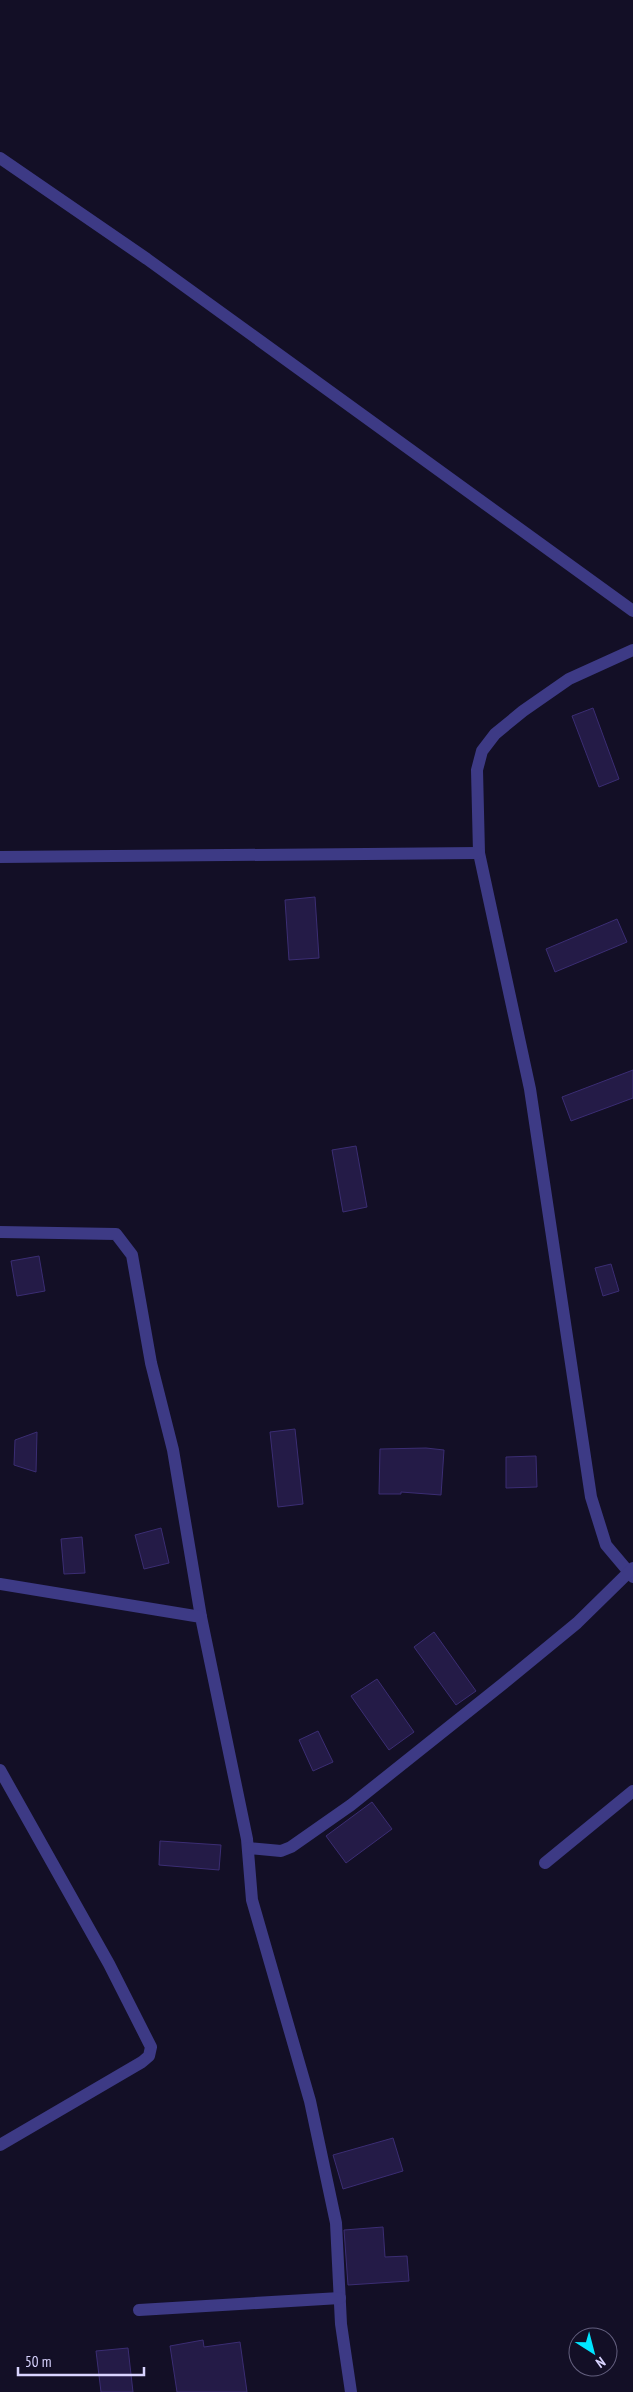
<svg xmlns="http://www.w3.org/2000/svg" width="633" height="2392" viewBox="0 0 633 2392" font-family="'PT Sans Narrow',sans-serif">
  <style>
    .building { fill: #241b47; stroke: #3b2d73 }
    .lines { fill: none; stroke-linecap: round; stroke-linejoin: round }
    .street { stroke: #3d3a85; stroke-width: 12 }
  </style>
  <rect width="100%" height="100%" fill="#130f26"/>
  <g class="building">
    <polygon points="593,708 619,779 599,787 572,716"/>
    <polygon points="315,897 319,958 289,960 285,900"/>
    <polygon points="617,919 627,942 555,972 546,949"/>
    <polygon points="633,1070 633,1098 571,1121 562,1097"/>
    <polygon points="356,1146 367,1207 343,1212 332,1150"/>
    <polygon points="39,1256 45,1291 17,1296 11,1261"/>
    <polygon points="611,1264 619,1291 603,1296 595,1268"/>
    <polygon points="295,1429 303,1504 278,1507 270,1432"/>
    <polygon points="37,1432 36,1472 14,1465 15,1440"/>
    <polygon points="426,1448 444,1450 441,1495 401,1492 401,1494 379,1494 380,1449"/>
    <polygon points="536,1456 537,1487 506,1488 506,1457"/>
    <polygon points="161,1528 169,1563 144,1569 135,1535"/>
    <polygon points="82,1537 85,1573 64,1574 61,1539"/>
    <polygon points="434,1632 476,1691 456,1705 414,1647"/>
    <polygon points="377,1679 414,1732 389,1750 351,1696"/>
    <polygon points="318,1731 333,1762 313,1771 299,1740"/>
    <polygon points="372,1802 392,1829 346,1863 326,1836"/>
    <polygon points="160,1841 221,1845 219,1870 159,1865"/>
    <polygon points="393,2138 403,2171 343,2189 333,2155"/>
    <polygon points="383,2227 385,2257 407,2256 409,2281 348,2285 344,2230"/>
    <polygon points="203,2340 204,2347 240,2342 247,2392 177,2392 170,2346"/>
    <polygon points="128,2348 133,2392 101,2392 96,2351"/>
  </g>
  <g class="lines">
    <g class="street">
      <polyline points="0,158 147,259 633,611"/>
      <polyline points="633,650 569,679 523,711 495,734 482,751 477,770 479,853 530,1089 591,1497 606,1545 633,1577"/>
      <polyline points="0,857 479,853"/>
      <polyline points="0,1232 116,1234 132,1255 151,1363 173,1450 201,1617"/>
      <polyline points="0,1584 201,1617 247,1839 252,1900 310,2101 336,2223 341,2324 351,2392"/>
      <polyline points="0,1770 109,1964 151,2047 149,2056 142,2062 0,2145"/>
      <polyline points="248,1848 281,1851 291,1847 351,1805 504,1683 577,1623 633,1568"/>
      <polyline points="545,1863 633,1791"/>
      <polyline points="139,2310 340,2298"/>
    </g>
  </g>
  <g transform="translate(593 2352) rotate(144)"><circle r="24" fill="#130f26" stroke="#625e7d"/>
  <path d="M0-4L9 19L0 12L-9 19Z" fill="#00e5ff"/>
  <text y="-8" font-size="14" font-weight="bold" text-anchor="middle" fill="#d9d4ff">N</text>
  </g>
  <path d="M18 2367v8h126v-8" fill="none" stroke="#d9d4ff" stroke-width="2.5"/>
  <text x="25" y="2367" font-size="15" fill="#d9d4ff" stroke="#130f26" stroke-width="4" paint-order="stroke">50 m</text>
</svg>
